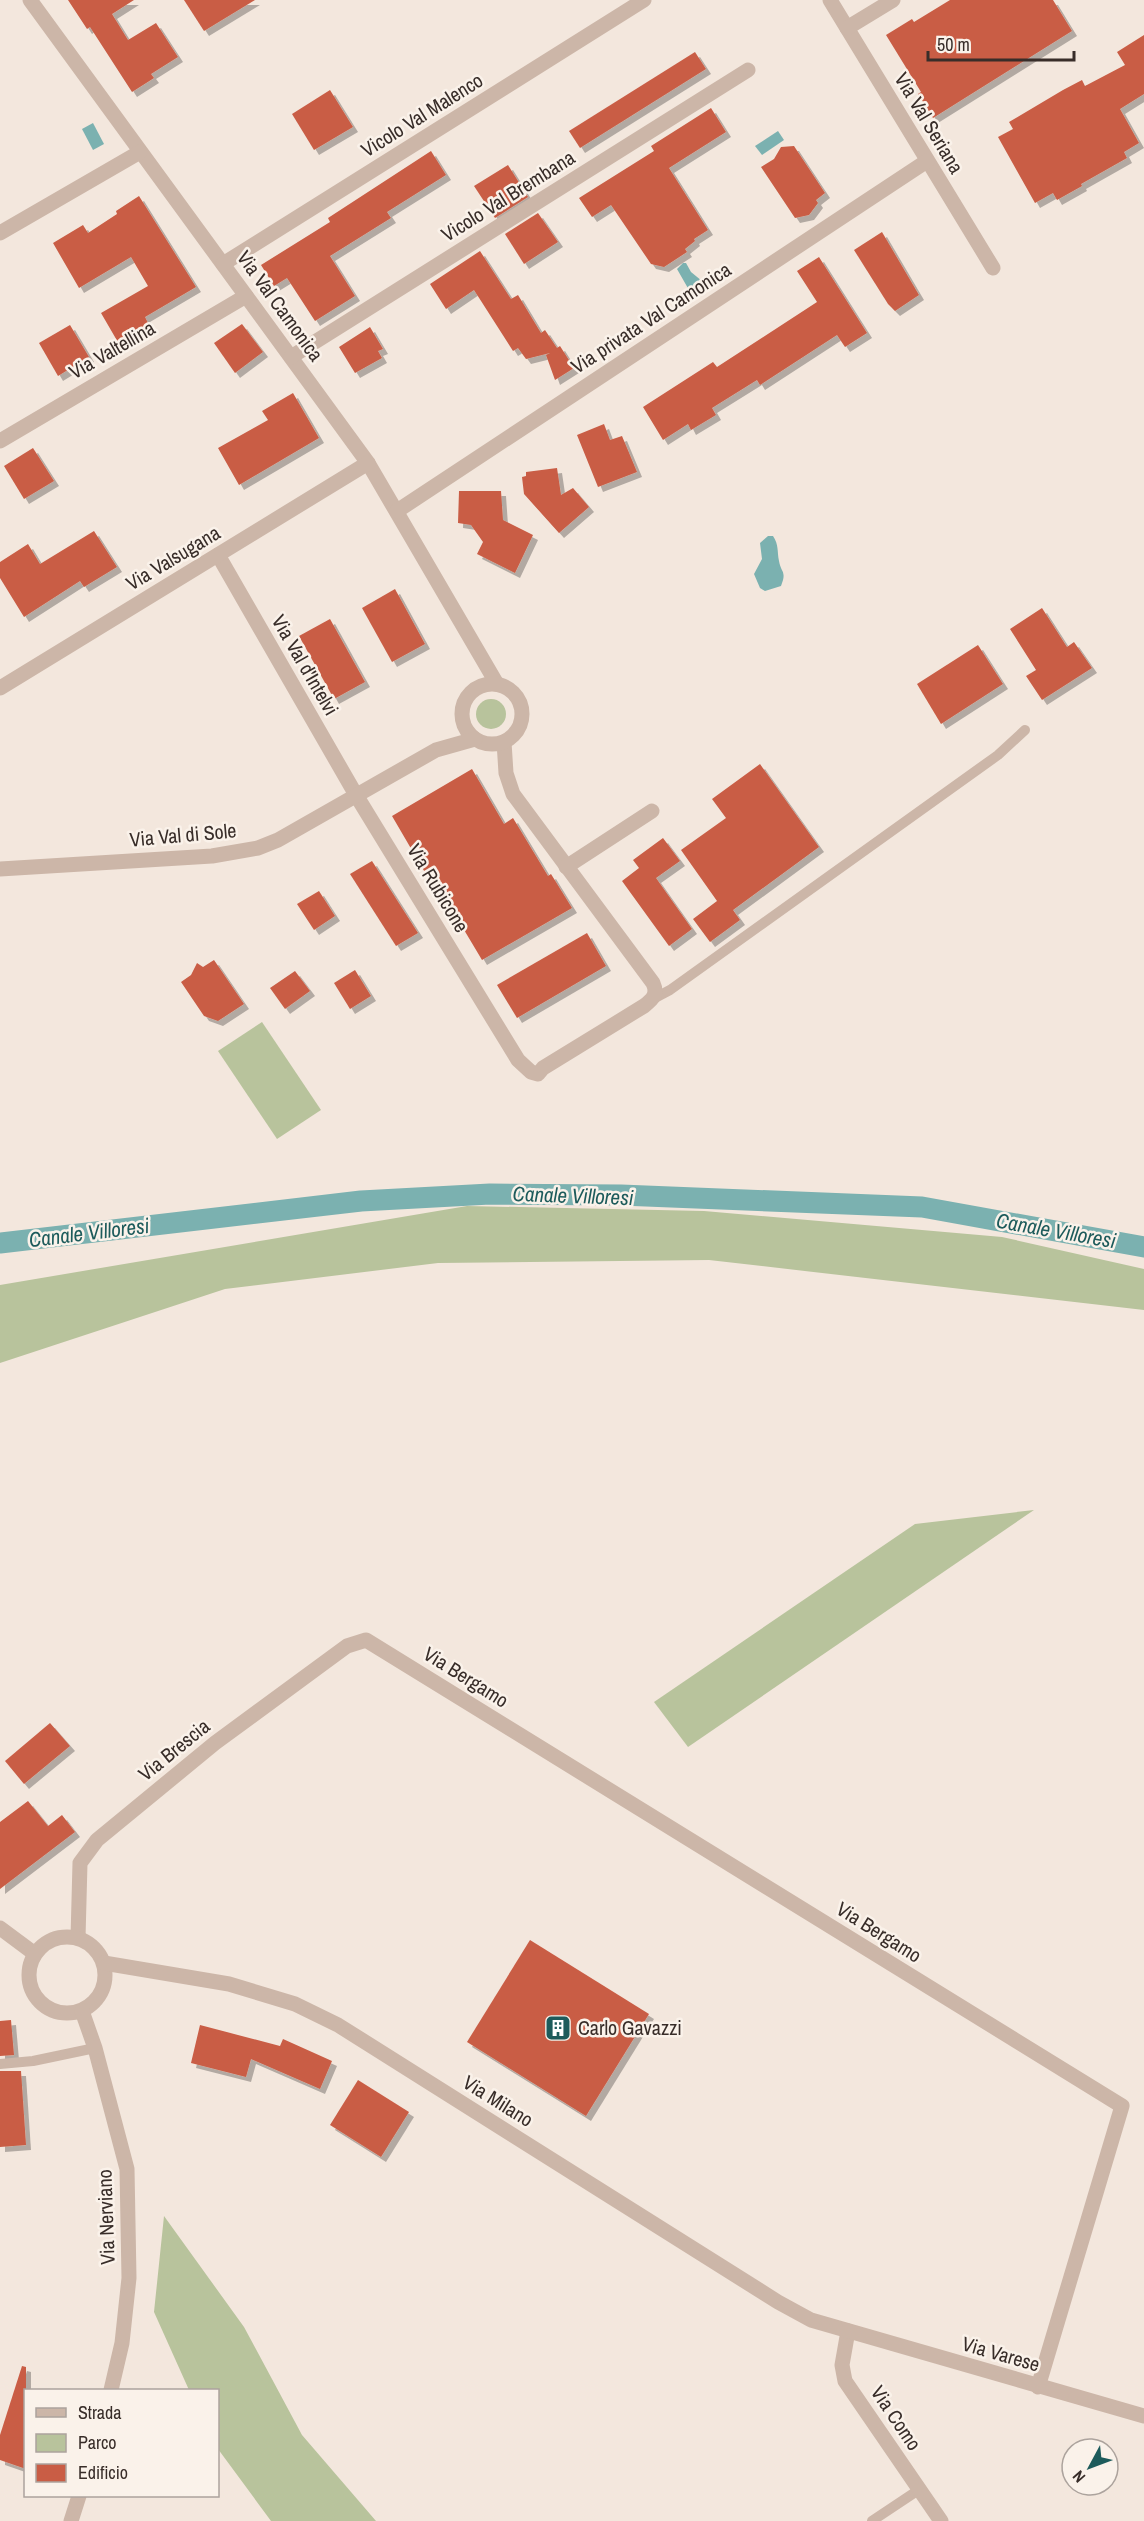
<svg xmlns="http://www.w3.org/2000/svg" width="1144" height="2521" viewBox="0 0 1144 2521" font-family="'Archivo Narrow',sans-serif">
  <style>
    .green { fill: #b8c39c }
    .water { fill: #7bb1b0 }
    .lines { fill: none; stroke-linecap: round; stroke-linejoin: round }
    .canal { stroke: #7bb1b0; stroke-width: 21 }
    .building { fill: #c95d45; filter: url(#shadow) }
    .service { stroke: #ccb6a8; stroke-width: 10 }
    .minor { stroke: #ccb6a8; stroke-width: 15 }
    .tertiary { stroke: #ccb6a8; stroke-width: 15 }
    .labels { text-anchor: middle; stroke-width: 5; stroke-linejoin: round; paint-order: stroke }
    .street-label { font-size: 20px; fill: #382d29; stroke: #faf2ea }
    .poi-label { font-size: 20px; fill: #382d29; stroke: #faf2ea; text-anchor: start }
    .water-label { font-size: 21px; font-style: italic; fill: #1d5b5b; stroke: #faf2ea }
  </style>
  <defs>
    <filter id="shadow"><feDropShadow dx="5" dy="5" stdDeviation="0" flood-color="#0004"/></filter>
  </defs>
  <rect width="100%" height="100%" fill="#f3e7dd"/>
  <g class="green">
    <circle cx="491" cy="714" r="15"/>
    <polygon points="262,1022 321,1110 277,1139 218,1051"/>
    <polygon points="467,1206 704,1211 1002,1237 1144,1269 1144,1310 709,1260 438,1263 225,1289 0,1363 0,1285"/>
    <polygon points="1034,1510 688,1747 654,1702 915,1524"/>
    <polygon points="164,2216 244,2327 302,2435 376,2521 271,2521 218,2449 218,2390 189,2390 154,2312"/>
  </g>
  <g class="water">
    <polygon points="93,123 104,144 93,150 82,129"/>
    <polygon points="778,131 784,140 762,155 755,146"/>
    <polygon points="683,263 686,263 691,272 702,281 698,291 689,290 677,269"/>
    <path d="M 768,536 L 773,536 C 779,545 777,551 779,561 C 781,573 787,571 781,586 L 765,591 L 760,588 L 754,574 L 762,559 L 760,543 Z"/>
  </g>
  <g class="lines">
    <polyline class="canal" points="0,1243 361,1201 490,1194 621,1195 922,1207 1144,1247"/>
  </g>
  <g class="building">
    <polygon points="68,0 134,0 112,14 128,40 156,23 178,57 151,74 154,78 132,92 90,27 87,29"/>
    <polygon points="184,0 255,0 204,31"/>
    <polygon points="950,0 1053,0 1072,31 933,118 918,94 921,92 886,35 912,19 914,22"/>
    <polygon points="1144,35 1144,94 1120,109 1139,143 1124,152 1127,158 1081,184 1082,186 1057,200 1053,193 1035,203 998,137 1013,129 1009,122 1063,90 1082,80 1085,86 1125,65 1117,52"/>
    <polygon points="695,52 706,69 580,148 569,131"/>
    <polygon points="330,90 353,127 314,150 292,114"/>
    <polygon points="711,108 726,132 669,168 708,230 694,239 695,241 685,249 687,252 664,267 651,264 611,205 592,217 579,198 654,151 651,146"/>
    <polygon points="794,146 825,193 816,200 818,203 809,215 795,218 761,167 774,159 781,147"/>
    <polygon points="431,151 446,175 387,212 391,218 330,256 355,296 315,321 287,278 274,286 261,265 330,222 328,218"/>
    <polygon points="508,165 528,197 495,218 474,186"/>
    <polygon points="139,196 196,287 145,317 150,327 119,344 101,313 148,286 131,257 79,288 53,243 83,225 88,233 117,214 116,211"/>
    <polygon points="538,213 558,242 524,264 505,234"/>
    <polygon points="882,232 919,295 895,311 888,304 854,250"/>
    <polygon points="480,251 511,299 518,295 541,333 545,330 557,348 560,346 574,368 555,380 546,355 550,353 526,359 518,348 513,351 474,290 446,309 430,284"/>
    <polygon points="819,257 867,333 845,347 837,335 760,385 757,380 712,408 716,415 691,430 688,424 663,440 643,407 713,362 717,367 817,302 797,271"/>
    <polygon points="242,324 263,352 235,373 214,343"/>
    <polygon points="70,325 89,357 58,376 39,343"/>
    <polygon points="370,327 383,349 378,351 382,358 355,373 339,347"/>
    <polygon points="293,393 319,438 239,485 218,448 268,420 262,411"/>
    <polygon points="604,424 610,440 622,436 637,472 598,487 577,435"/>
    <polygon points="33,448 54,481 24,499 4,466"/>
    <polygon points="557,468 561,495 573,488 589,507 559,533 524,494 522,477 526,476 526,472"/>
    <polygon points="459,491 501,491 503,520 533,535 515,573 477,554 483,542 471,525 458,523"/>
    <polygon points="94,531 117,567 84,587 80,581 24,617 0,578 0,562 28,544 40,564"/>
    <polygon points="395,589 425,644 392,662 362,608"/>
    <polygon points="1042,608 1067,647 1074,642 1092,668 1042,700 1026,676 1036,670 1010,629"/>
    <polygon points="330,619 365,682 334,699 299,636"/>
    <polygon points="978,645 1003,684 941,724 917,684"/>
    <polygon points="760,764 819,847 733,910 740,920 710,942 693,919 717,901 681,850 726,818 712,799"/>
    <polygon points="472,769 504,824 513,818 548,876 551,874 572,908 482,960 448,903 444,905 392,816"/>
    <polygon points="663,838 680,861 656,878 692,929 669,946 622,881 639,868 633,860"/>
    <polygon points="372,861 418,933 396,946 350,874"/>
    <polygon points="319,891 335,916 314,930 297,904"/>
    <polygon points="587,933 606,966 517,1018 497,985"/>
    <polygon points="214,960 244,1004 218,1021 204,1016 181,982 191,975 197,963 203,967"/>
    <polygon points="355,970 371,996 350,1009 334,983"/>
    <polygon points="295,971 310,991 285,1009 270,988"/>
    <polygon points="50,1723 70,1746 24,1784 5,1761"/>
    <polygon points="28,1801 48,1826 62,1815 75,1832 0,1889 0,1822"/>
    <polygon points="530,1940 649,2014 586,2116 467,2042"/>
    <polygon points="11,2020 14,2055 0,2056 0,2021"/>
    <polygon points="200,2025 280,2046 283,2039 332,2061 320,2089 251,2059 246,2077 191,2063"/>
    <polygon points="0,2071 21,2071 26,2145 0,2147"/>
    <polygon points="358,2080 409,2112 381,2157 330,2125"/>
    <polygon points="22,2366 26,2367 26,2469 0,2460 0,2435"/>
  </g>
  <g class="lines">
    <g class="service">
      <polyline points="653,999 670,990 998,755 1025,730"/>
      <polyline points="0,2064 33,2061 95,2048"/>
      <polyline points="872,2521 920,2489"/>
    </g>
    <g class="minor">
      <polyline points="30,0 368,463 497,684"/>
      <polyline points="830,0 993,268"/>
      <polyline points="847,28 893,0"/>
      <polyline points="0,233 140,152"/>
      <polyline points="223,264 644,0"/>
      <polyline points="291,357 748,70"/>
      <polyline points="0,441 246,296"/>
      <polyline points="397,511 927,161"/>
      <path d="M 218,555 L 356,795 L 518,1060 L 531,1072 L 538,1074 L 543,1068 L 644,1006 C 653,999 658,994 653,983 L 513,794 L 506,773 L 504,742"/>
      <circle cx="492" cy="714" r="30"/>
      <polyline points="0,688 368,463"/>
      <polyline points="566,867 652,811"/>
      <polyline points="0,869 212,856 258,848 278,840 436,750 475,739"/>
      <polyline points="78,1938 80,1863 97,1840 215,1743 347,1646 366,1640 1122,2106 1038,2387"/>
      <polyline points="848,2331 842,2365 845,2381 941,2521"/>
    </g>
    <g class="tertiary">
      <polyline points="0,1928 35,1954"/>
      <circle cx="67" cy="1975" r="38"/>
      <polyline points="104,1963 229,1984 295,2004 338,2025 778,2302 811,2320 1144,2416"/>
      <polyline points="82,2011 95,2048 127,2169 129,2278 122,2343 111,2390"/>
      <polyline points="71,2521 79,2496"/>
    </g>
  </g>
  <defs>
    <g id="building-square" transform="scale(1.35)"><rect x="-9" y="-9" width="18" height="18" rx="4" fill="#1d5b5b" stroke="#faf2ea"/><path d="M-4-6H4V6H1V3H-1V6H-4ZM-2.5-4.3h1.7v1.8h-1.7ZM.8-4.3h1.7v1.8H.8ZM-2.5-1h1.7V.8h-1.7ZM.8-1h1.7V.8H.8Z" fill="#fff"/></g>
  </defs>
  <g fill-rule="evenodd">
    <use href="#building-square" x="558" y="2028"/>
  </g>
  <g class="labels">
    <g class="street-label">
      <text transform="translate(422 115) rotate(-32)" y="7">Vicolo Val Malenco</text>
      <text transform="translate(929 123) rotate(59)" y="7">Via Val Seriana</text>
      <text transform="translate(508 196) rotate(-32)" y="7">Vicolo Val Brembana</text>
      <text transform="translate(280 306) rotate(54)" y="7">Via Val Camonica</text>
      <text transform="translate(651 318) rotate(-33)" y="7">Via privata Val Camonica</text>
      <text transform="translate(112 350) rotate(-30)" y="7">Via Valtellina</text>
      <text transform="translate(173 558) rotate(-31)" y="7">Via Valsugana</text>
      <text transform="translate(305 665) rotate(60)" y="7">Via Val d'Intelvi</text>
      <text transform="translate(183 835) rotate(-5)" y="7">Via Val di Sole</text>
      <text transform="translate(438 888) rotate(59)" y="7">Via Rubicone</text>
      <text transform="translate(466 1677) rotate(32)" y="7">Via Bergamo</text>
      <text transform="translate(174 1750) rotate(-39)" y="7">Via Brescia</text>
      <text transform="translate(879 1932) rotate(32)" y="7">Via Bergamo</text>
      <text transform="translate(498 2101) rotate(32)" y="7">Via Milano</text>
      <text transform="translate(106 2217) rotate(-92)" y="7">Via Nerviano</text>
      <text transform="translate(1001 2354) rotate(16)" y="7">Via Varese</text>
      <text transform="translate(896 2418) rotate(56)" y="7">Via Como</text>
    </g>
    <g class="poi-label">
      <text x="578" y="2035">Carlo Gavazzi</text>
    </g>
    <g class="water-label">
      <text transform="translate(573 1196) rotate(2)" y="7">Canale Villoresi</text>
      <text transform="translate(1056 1231) rotate(10)" y="7">Canale Villoresi</text>
      <text transform="translate(89 1233) rotate(-7)" y="7">Canale Villoresi</text>
    </g>
  </g>
  <rect x="24" y="2389" width="195" height="108" fill="#faf2ea" stroke="#aca39d" stroke-width="1.5"/>
  <rect x="36" y="2408" width="30" height="9" fill="#ccb6a8" stroke="#aca39d" stroke-width="1.5"/>
  <text x="78" y="2419" font-size="18" fill="#382d29">Strada</text>
  <rect x="36" y="2434" width="30" height="18" fill="#b8c39c" stroke="#aca39d" stroke-width="1.5"/>
  <text x="78" y="2449" font-size="18" fill="#382d29">Parco</text>
  <rect x="36" y="2464" width="30" height="18" fill="#c95d45" stroke="#aca39d" stroke-width="1.5"/>
  <text x="78" y="2479" font-size="18" fill="#382d29">Edificio</text>
  <g transform="translate(1090 2467) rotate(229)"><circle r="28" fill="#faf2ea" stroke="#aca39d" stroke-width="1.5"/>
  <path d="M0-4.5L10 22L0 15L-10 22Z" fill="#1d5b5b"/>
  <text y="-9" font-size="16" font-weight="bold" text-anchor="middle" fill="#382d29">N</text>
  </g>
  <path d="M928 51v9h146v-9" fill="none" stroke="#382d29" stroke-width="3"/>
  <text x="937" y="51" font-size="18" fill="#382d29" stroke="#faf2ea" stroke-width="4.5" paint-order="stroke">50 m</text>
</svg>
